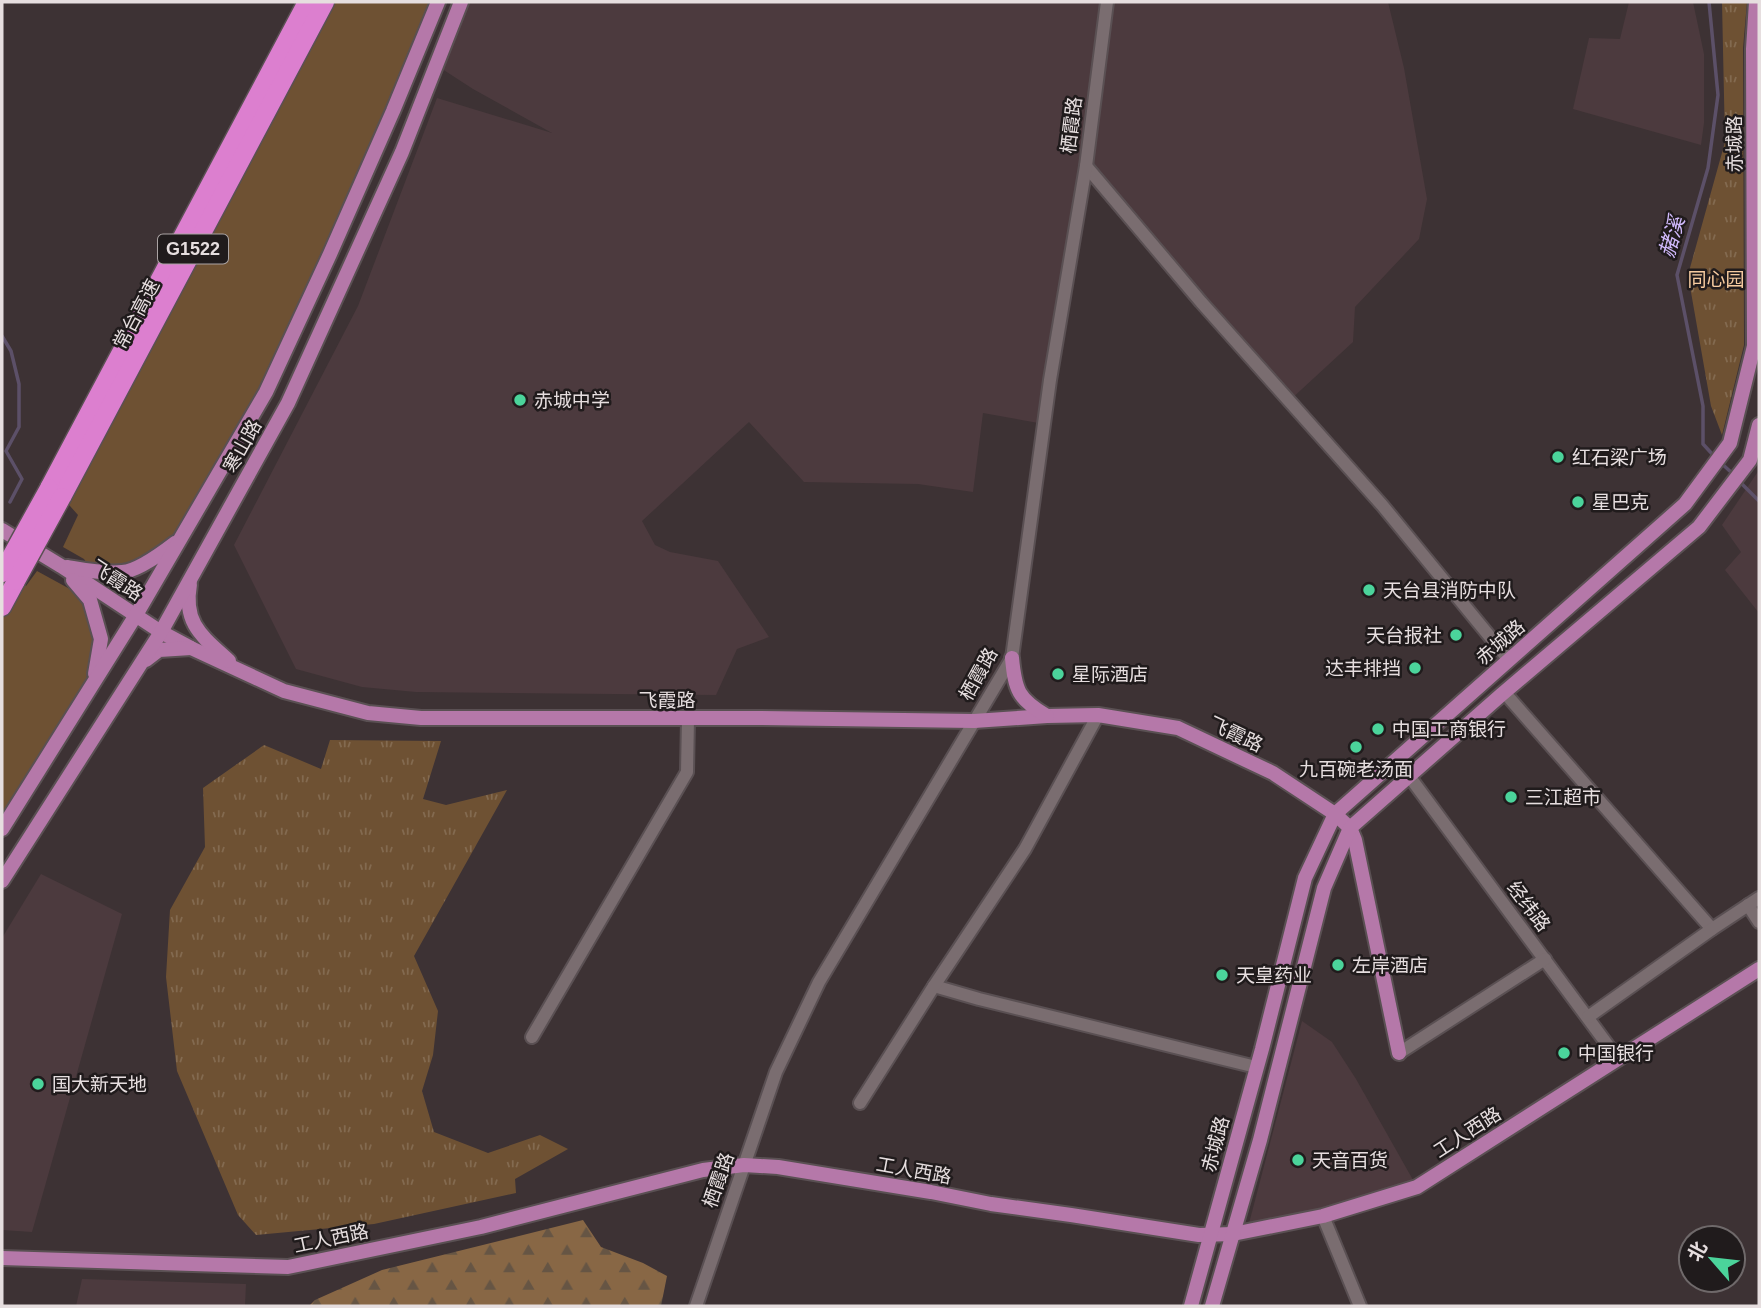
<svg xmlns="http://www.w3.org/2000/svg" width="1761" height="1308" viewBox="0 0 1761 1308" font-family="Arial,'Noto Sans SC',sans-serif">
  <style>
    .built { fill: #4c3a3e }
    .green { fill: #6e5133 }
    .forest { fill: url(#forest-firs) }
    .park { fill: url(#park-tufts) }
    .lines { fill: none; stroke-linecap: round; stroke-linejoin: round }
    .stream { stroke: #5c5068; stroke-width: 3.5 }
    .minor-casing { stroke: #5a5053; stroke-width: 16 }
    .major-casing { stroke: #5a5053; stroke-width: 18 }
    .highway-casing { stroke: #5a5053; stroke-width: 21 }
    .minor { stroke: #7a6d70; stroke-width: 12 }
    .major { stroke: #b578a9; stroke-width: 14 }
    .highway { stroke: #dc7fcf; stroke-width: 18 }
    .highway-bridge-casing { stroke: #5a5053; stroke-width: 21; stroke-linecap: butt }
    .highway-bridge { stroke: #dc7fcf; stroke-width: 18 }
    .poi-dot { fill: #4bd49b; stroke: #201b1c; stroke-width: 2.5 }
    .labels { text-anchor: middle; stroke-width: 5; stroke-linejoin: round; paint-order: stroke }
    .shield { fill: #201b1c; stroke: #aba4a4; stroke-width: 2 }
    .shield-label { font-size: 18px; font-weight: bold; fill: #e6dedf }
    .street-label { font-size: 19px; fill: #e6dedf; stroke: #201b1c }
    .park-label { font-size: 19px; fill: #f7cca0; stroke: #201b1c }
    .poi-label { font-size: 19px; fill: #e6dedf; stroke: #201b1c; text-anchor: start }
    .water-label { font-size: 21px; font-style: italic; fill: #d0b9fb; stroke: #201b1c }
  </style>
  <defs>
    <pattern id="forest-firs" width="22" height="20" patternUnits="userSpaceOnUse" patternTransform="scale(1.75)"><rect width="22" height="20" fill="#886745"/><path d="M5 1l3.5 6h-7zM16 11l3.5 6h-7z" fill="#654"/></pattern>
    <pattern id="park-tufts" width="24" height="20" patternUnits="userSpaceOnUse" patternTransform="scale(1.75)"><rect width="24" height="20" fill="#6e5133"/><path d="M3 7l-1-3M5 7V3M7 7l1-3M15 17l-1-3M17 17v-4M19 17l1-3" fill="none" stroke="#836a50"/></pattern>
  </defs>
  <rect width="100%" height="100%" fill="#3d3234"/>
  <g class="built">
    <polygon points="461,2 1388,2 1404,68 1427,199 1419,239 1355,307 1353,342 1289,401 1087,167 1044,424 983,413 973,492 918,484 804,482 749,422 642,521 655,545 670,552 718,561 769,637 737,649 716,695 416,692 362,687 296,669 234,545 358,306 437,98 552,133 473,89 436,65"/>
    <polygon points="1629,2 1693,2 1704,54 1704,123 1701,145 1573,109 1589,38 1620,39"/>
    <polygon points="1759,470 1759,613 1725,570 1741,552 1722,525"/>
    <polygon points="41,874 122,914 32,1232 2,1230 2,938"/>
    <polygon points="1302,1021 1332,1042 1356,1079 1417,1187 1247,1231"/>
    <polygon points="82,1279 246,1284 245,1306 76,1306"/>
  </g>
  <g class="green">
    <polygon points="325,2 438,2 266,392 182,538 125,572 92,571 84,559 63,547 78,515 62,497"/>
    <polygon points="37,571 90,600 101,639 94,682 2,829 2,607 16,581 26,586"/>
  </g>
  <polygon class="forest" points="583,1220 601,1247 643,1263 667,1276 661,1306 309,1306 315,1300 382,1270"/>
  <g class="park">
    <polygon points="1722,2 1747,2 1743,48 1744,345 1722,435 1711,406 1688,275 1725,142"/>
    <polygon points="330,740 441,741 423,799 446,805 507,790 414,956 438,1011 433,1055 422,1091 434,1132 488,1153 540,1135 568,1149 515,1179 516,1193 374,1224 256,1235 238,1215 177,1071 166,977 170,910 205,847 203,788 264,745 321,769"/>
  </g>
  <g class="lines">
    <g class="stream">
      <polyline points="1709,2 1718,95 1708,168 1677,275 1703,406 1703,444 1714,456"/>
      <polyline points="2,336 11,351 19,384 19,427 6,451 22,479 10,502"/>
      <polyline points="1719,461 1734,475"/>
      <polyline points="1739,481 1759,501"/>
    </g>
    <g class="minor-casing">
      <g id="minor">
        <polyline points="1086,166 1201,302 1382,505 1509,660"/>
        <polyline points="1504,692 1712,929"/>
        <polyline points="1409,776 1618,1059"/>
        <polyline points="1748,905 1759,922"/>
        <polyline points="934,986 979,999 1256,1067"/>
        <polyline points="1588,1017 1712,929 1759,898"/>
        <polyline points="532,1037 687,772 688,719"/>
        <polyline points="1399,1053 1545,959"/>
        <polyline points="860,1103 934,986 1025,849 1098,715"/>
        <polyline points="1323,1216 1360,1306"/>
        <polyline points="696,1306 776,1072 819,982 1012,658 1050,380 1086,166 1107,2"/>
      </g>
    </g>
    <g class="major-casing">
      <g id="major">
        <polyline points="2,530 61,566 161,632 191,648 284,691 368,713 421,718 761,718 974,721 1047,716 1098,715 1178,728 1273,773 1335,814 1350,828 1355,840 1399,1053"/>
        <path d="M 67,567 C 85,570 105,574 122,572 C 138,571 162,553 175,543"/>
        <polyline points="73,580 90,600 101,639 95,674"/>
        <path d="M 190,584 C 183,624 202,636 229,661"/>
        <path d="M 1012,658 C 1015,690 1018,699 1047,716"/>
        <polyline points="146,660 159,650 191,648"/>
        <polyline points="2,829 136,615 266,392 330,254 393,111 438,2"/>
        <polyline points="2,881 161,632 288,403 402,152 461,2"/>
        <polyline points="2,1258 288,1267 481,1227 703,1170 744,1165 778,1167 931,1192 991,1204 1071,1215 1199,1235 1233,1234 1323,1216 1417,1187 1759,969"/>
        <polyline points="1191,1306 1262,1049 1305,878 1335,814 1685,504 1730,443 1754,346 1753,49 1756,2"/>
        <polyline points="1212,1306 1260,1140 1324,888 1350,828 1501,695 1699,527 1750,460 1759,425"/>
      </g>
    </g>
    <g class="highway-casing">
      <g id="highway">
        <polyline points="49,488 307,2"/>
        <polyline points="62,497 325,2"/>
        <polyline points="2,607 16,581"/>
      </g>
    </g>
    <use href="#minor" class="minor"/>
    <use href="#major" class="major"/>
    <use href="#highway" class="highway"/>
    <g class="highway-bridge-casing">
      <g id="highway-bridge">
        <polyline points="2,573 49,488"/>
        <polyline points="16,581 62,497"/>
      </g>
    </g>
    <use href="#highway-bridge" class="highway-bridge"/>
  </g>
  <g class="poi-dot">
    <circle cx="520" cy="400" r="7"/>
    <circle cx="1558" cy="457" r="7"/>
    <circle cx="1578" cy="502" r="7"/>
    <circle cx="1369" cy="590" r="7"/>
    <circle cx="1456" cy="635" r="7"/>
    <circle cx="1415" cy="668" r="7"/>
    <circle cx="1058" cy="674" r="7"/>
    <circle cx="1378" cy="729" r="7"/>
    <circle cx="1356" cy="747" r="7"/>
    <circle cx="1511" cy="797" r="7"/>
    <circle cx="1338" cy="965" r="7"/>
    <circle cx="1222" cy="975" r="7"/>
    <circle cx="1564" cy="1053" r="7"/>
    <circle cx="38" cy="1084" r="7"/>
    <circle cx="1298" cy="1160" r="7"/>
  </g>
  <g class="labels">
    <rect class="shield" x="158" y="234.5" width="70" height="29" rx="5"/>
    <g class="shield-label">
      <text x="193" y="255">G1522</text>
    </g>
    <g class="street-label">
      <text transform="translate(1071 125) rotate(-83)" y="7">栖霞路</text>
      <text transform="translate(1734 144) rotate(-90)" y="7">赤城路</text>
      <text transform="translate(136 314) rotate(-62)" y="7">常台高速</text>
      <text transform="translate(242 446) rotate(-61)" y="7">寒山路</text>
      <text transform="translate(117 580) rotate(33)" y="7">飞霞路</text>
      <text transform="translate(1500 642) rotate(-41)" y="7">赤城路</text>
      <text transform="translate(978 674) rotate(-61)" y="7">栖霞路</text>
      <text x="667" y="707">飞霞路</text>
      <text transform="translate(1236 734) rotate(25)" y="7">飞霞路</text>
      <text transform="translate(1529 906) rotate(53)" y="7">经纬路</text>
      <text transform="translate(1467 1132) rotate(-33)" y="7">工人西路</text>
      <text transform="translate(1215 1144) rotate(-75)" y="7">赤城路</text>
      <text transform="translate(914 1170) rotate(10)" y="7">工人西路</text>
      <text transform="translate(718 1180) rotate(-71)" y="7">栖霞路</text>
      <text transform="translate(331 1238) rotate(-12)" y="7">工人西路</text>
    </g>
    <g class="park-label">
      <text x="1716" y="286">同心园</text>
    </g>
    <g class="poi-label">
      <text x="534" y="407">赤城中学</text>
      <text x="1572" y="464">红石梁广场</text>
      <text x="1592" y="509">星巴克</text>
      <text x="1383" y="597">天台县消防中队</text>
      <text x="1442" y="642" text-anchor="end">天台报社</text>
      <text x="1401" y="675" text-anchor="end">达丰排挡</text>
      <text x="1072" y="681">星际酒店</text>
      <text x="1392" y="736">中国工商银行</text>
      <text x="1356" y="776" text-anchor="middle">九百碗老汤面</text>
      <text x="1525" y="804">三江超市</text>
      <text x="1352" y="972">左岸酒店</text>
      <text x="1236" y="982">天皇药业</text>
      <text x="1578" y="1060">中国银行</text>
      <text x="52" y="1091">国大新天地</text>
      <text x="1312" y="1167">天音百货</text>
    </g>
    <g class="water-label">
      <text transform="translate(1672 237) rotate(-74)" y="7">赭溪</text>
    </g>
  </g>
  <rect width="1761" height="1308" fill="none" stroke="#e6dedf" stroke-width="7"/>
  <g transform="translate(1712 1259) rotate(298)"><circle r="33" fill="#201b1c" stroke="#6f696a" stroke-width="2"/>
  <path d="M0-5L12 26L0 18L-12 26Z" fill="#4bd49b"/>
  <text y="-10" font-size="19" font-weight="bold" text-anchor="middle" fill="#e6dedf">北</text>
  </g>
</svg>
